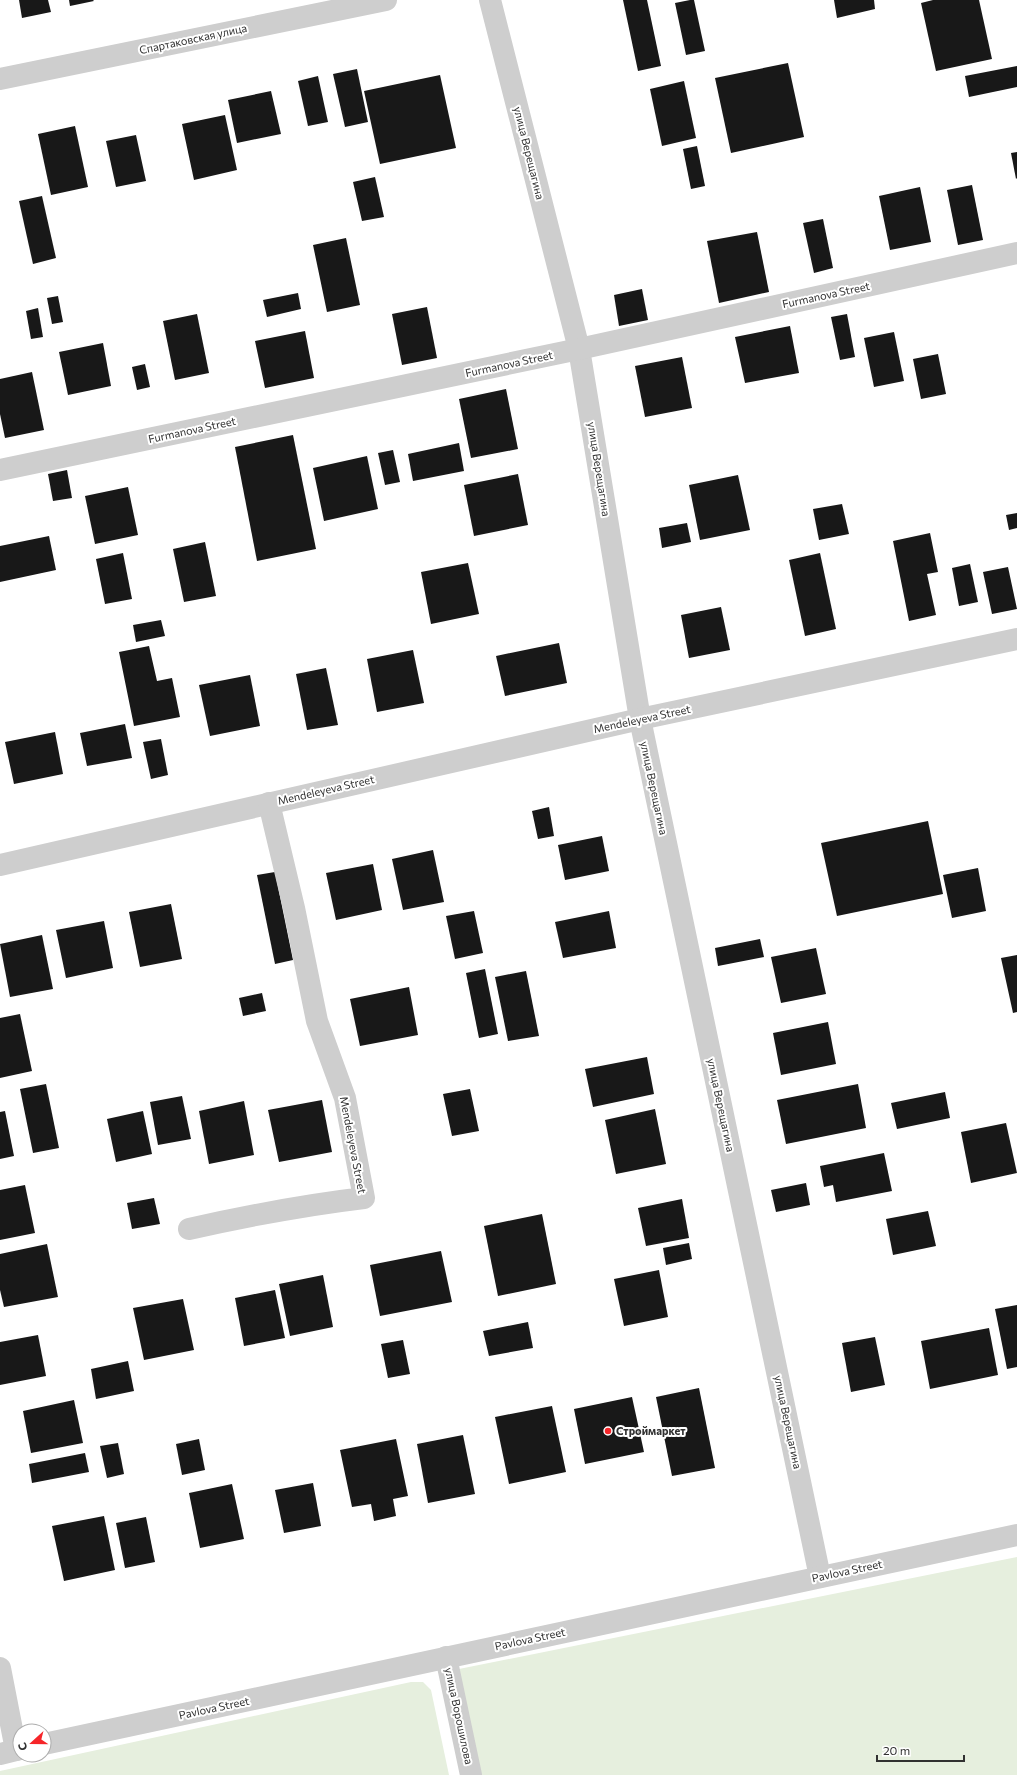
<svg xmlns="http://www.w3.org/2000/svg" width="1017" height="1775" viewBox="0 0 1017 1775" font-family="Commissioner,sans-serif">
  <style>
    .green { fill: #e6efde }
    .building { fill: #181818 }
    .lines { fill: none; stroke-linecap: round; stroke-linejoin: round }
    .minor { stroke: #cecece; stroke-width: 22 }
    .tertiary { stroke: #cecece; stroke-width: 22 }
    .poi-dot { fill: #f62529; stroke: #fff; stroke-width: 1.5 }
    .labels { text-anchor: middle; stroke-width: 4; stroke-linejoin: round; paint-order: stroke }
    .street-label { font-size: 11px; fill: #313131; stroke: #fff }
    .poi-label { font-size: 11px; font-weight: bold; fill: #313131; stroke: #fff; text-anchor: start }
  </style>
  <rect width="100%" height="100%" fill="#fff"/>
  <g class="green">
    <polygon points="1017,1557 1017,1775 471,1775 449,1671"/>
    <polygon points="411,1682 423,1682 431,1690 449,1775 0,1775 0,1771"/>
  </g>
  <g class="building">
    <polygon points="19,0 48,0 51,12 22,18"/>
    <polygon points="69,0 93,0 94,1 70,6"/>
    <polygon points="623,0 647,0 661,66 638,71"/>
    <polygon points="690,0 694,0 705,51 686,55 675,3"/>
    <polygon points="834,0 874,0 875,9 837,18"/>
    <polygon points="933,0 979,0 992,59 936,71 921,3"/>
    <polygon points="788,63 804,137 731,153 715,78"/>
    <polygon points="1017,66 1017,87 969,97 965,76"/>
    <polygon points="357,69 368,122 345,127 333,74"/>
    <polygon points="440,75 456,148 380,164 364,91"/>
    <polygon points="318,76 328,122 308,126 298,81"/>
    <polygon points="684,81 696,138 662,146 650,89"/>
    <polygon points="271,91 281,134 237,143 228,100"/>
    <polygon points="225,115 237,170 194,180 182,124"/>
    <polygon points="75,126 88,187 51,195 38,134"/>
    <polygon points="136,135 146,181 116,187 106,141"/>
    <polygon points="697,146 705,186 691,189 683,149"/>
    <polygon points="1017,152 1017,178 1016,179 1011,153"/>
    <polygon points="375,177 384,217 362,221 353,182"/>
    <polygon points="972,185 983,240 958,245 947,190"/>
    <polygon points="920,187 931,242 890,250 879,196"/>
    <polygon points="42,196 56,258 33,264 19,201"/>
    <polygon points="823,219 833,268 814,273 803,223"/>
    <polygon points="757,232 769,292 719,303 707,241"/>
    <polygon points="346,238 360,305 327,312 313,245"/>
    <polygon points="642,289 648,320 619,326 614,295"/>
    <polygon points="298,293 301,309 267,317 263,300"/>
    <polygon points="58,296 63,322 52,324 47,298"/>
    <polygon points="427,307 437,358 402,365 392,314"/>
    <polygon points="38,308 43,337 31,339 26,311"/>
    <polygon points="197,314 209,373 175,380 163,321"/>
    <polygon points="847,314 855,357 840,360 831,317"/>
    <polygon points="790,326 799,373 745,383 735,337"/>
    <polygon points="305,331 314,378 265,388 255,341"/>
    <polygon points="894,332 904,381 874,387 864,338"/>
    <polygon points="103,343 111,386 68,395 59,352"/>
    <polygon points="938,354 946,394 921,399 913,359"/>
    <polygon points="682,357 692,408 645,417 635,366"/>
    <polygon points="145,364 150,387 137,390 132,367"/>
    <polygon points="32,372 44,430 5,438 0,414 0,379"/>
    <polygon points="506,389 518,449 471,458 459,399"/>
    <polygon points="293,435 316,549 257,561 235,447"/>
    <polygon points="459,443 464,471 413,481 408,454"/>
    <polygon points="393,450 400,482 385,485 378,453"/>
    <polygon points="367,456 378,509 324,521 313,468"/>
    <polygon points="67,470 72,498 53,501 48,474"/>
    <polygon points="518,474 528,525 474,536 464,485"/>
    <polygon points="738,475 750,530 700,540 689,485"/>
    <polygon points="128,487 138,535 95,544 85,496"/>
    <polygon points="842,504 849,534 819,540 813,509"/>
    <polygon points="1017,513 1017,528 1009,530 1006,515"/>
    <polygon points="687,523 691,542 662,548 659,528"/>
    <polygon points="930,533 938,572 927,574 936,615 909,621 893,541"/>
    <polygon points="49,536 56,570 0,582 0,546"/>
    <polygon points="205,542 216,596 184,602 173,549"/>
    <polygon points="123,553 132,599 105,604 96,559"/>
    <polygon points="820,553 836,629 805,636 789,560"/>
    <polygon points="468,563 479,614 431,624 421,572"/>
    <polygon points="970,564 978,602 959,606 952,568"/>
    <polygon points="1008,567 1017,609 992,614 983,572"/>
    <polygon points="721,607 730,650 689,658 681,615"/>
    <polygon points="161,620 165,636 136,642 133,625"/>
    <polygon points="559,643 567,683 505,696 496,656"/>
    <polygon points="149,646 157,681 172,678 180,717 134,726 119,652"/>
    <polygon points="413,650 424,703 377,712 367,659"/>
    <polygon points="326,668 338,725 307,730 296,674"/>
    <polygon points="250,675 260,726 210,736 199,685"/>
    <polygon points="125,724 132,758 87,766 80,733"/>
    <polygon points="55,732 63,774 14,784 5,742"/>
    <polygon points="161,739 168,775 151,779 143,742"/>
    <polygon points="549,807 554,836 538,839 532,811"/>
    <polygon points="928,821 943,894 837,916 821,843"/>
    <polygon points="602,836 609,871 565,880 558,845"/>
    <polygon points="433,850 444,902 403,910 392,859"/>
    <polygon points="373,864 382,910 336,920 326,873"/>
    <polygon points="978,868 986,911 952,918 943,875"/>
    <polygon points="275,872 293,960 275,964 257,875"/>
    <polygon points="171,904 182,959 140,967 129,912"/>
    <polygon points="474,911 483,953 455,959 446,916"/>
    <polygon points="609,911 616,948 563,958 555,922"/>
    <polygon points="104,921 113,968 66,978 56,930"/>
    <polygon points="42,935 53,989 10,997 0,944"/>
    <polygon points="760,939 764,957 718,966 715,948"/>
    <polygon points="816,948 826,994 781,1003 771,957"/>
    <polygon points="1017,955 1017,1012 1013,1013 1001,958"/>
    <polygon points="485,969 498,1034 479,1038 466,973"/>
    <polygon points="526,971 539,1036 508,1041 495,977"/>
    <polygon points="409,987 418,1035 360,1046 350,999"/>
    <polygon points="262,993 266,1011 243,1016 239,998"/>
    <polygon points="20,1014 32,1071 0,1078 0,1018"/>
    <polygon points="828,1022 836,1064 781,1075 773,1033"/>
    <polygon points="647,1057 654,1094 593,1107 585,1069"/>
    <polygon points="46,1084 59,1148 33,1153 20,1089"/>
    <polygon points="858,1084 866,1128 786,1144 777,1100"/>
    <polygon points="470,1089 479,1131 452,1136 443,1094"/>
    <polygon points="945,1092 950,1118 897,1129 891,1103"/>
    <polygon points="182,1096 191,1139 158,1145 150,1102"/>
    <polygon points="322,1100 332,1152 279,1162 268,1110"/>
    <polygon points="244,1101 254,1155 209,1164 199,1111"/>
    <polygon points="655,1109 666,1164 616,1174 605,1120"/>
    <polygon points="5,1111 14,1156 0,1159 0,1112"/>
    <polygon points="143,1111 152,1154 116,1162 107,1119"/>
    <polygon points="1006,1123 1017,1173 971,1183 961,1132"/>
    <polygon points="884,1153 892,1191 836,1202 833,1185 824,1187 820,1166"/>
    <polygon points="806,1183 810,1205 776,1212 771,1190"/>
    <polygon points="25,1185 35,1233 0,1240 0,1190"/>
    <polygon points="154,1198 160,1224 132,1229 127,1203"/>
    <polygon points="682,1199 689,1238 646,1246 638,1208"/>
    <polygon points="928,1211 936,1246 893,1255 886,1219"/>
    <polygon points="542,1214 556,1284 498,1296 484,1226"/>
    <polygon points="689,1243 692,1259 666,1265 663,1248"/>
    <polygon points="47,1244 58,1297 4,1307 0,1290 0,1254"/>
    <polygon points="441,1251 452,1302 380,1316 370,1265"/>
    <polygon points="659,1270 668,1317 624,1326 614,1279"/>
    <polygon points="323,1275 333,1327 290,1336 279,1284"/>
    <polygon points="275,1290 285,1338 244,1346 235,1298"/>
    <polygon points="183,1299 194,1350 144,1360 133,1308"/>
    <polygon points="1017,1305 1017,1367 1007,1369 995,1309"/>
    <polygon points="528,1322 533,1348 489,1356 483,1331"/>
    <polygon points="989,1328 998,1375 930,1389 921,1341"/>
    <polygon points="38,1335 46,1376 0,1385 0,1342"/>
    <polygon points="875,1337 885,1385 851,1392 842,1343"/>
    <polygon points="403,1340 410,1374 388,1378 381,1344"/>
    <polygon points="128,1361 134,1391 96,1399 91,1369"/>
    <polygon points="699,1388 715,1468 672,1476 656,1397"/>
    <polygon points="632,1397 644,1452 585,1464 574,1409"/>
    <polygon points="74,1400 83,1443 31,1453 23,1411"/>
    <polygon points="552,1406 566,1472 509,1484 495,1417"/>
    <polygon points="463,1435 475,1494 428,1503 417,1444"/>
    <polygon points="199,1439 205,1470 182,1475 176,1444"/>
    <polygon points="396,1439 408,1496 393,1499 396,1516 374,1521 371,1504 352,1507 340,1450"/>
    <polygon points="118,1443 124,1474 107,1478 100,1446"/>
    <polygon points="85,1453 89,1472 32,1483 29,1464"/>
    <polygon points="313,1483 321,1526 284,1533 275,1490"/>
    <polygon points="232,1484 244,1539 200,1548 189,1493"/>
    <polygon points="104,1516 115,1570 64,1581 52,1526"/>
    <polygon points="146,1517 155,1562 125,1568 116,1523"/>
  </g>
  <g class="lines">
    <g class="minor">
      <polyline points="490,0 579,349 640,719 820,1577"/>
      <polyline points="0,79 386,0"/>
      <polyline points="0,470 579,349 1017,253"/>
      <polyline points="0,865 640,719 1017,639"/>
      <path d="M 189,1229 C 247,1216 305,1205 364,1198 L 345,1098 L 317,1021 L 294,908 L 269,803"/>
      <polyline points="446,1657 471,1775"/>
      <polyline points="0,1668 16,1750"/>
    </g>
    <g class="tertiary">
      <polyline points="44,1744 1017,1535"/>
      <polyline points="0,1754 20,1749"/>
    </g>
  </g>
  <circle class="poi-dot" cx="608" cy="1431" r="4"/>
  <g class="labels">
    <g class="street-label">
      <text transform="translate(193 39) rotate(-12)" y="4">Спартаковская улица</text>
      <text transform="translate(529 153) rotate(76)" y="4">улица Верещагина</text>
      <text transform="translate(826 295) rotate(-12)" y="4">Furmanova Street</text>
      <text transform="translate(509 364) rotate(-12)" y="4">Furmanova Street</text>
      <text transform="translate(192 430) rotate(-12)" y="4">Furmanova Street</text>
      <text transform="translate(599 469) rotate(81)" y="4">улица Верещагина</text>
      <text transform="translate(642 719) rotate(-12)" y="4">Mendeleyeva Street</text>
      <text transform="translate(654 788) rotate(78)" y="4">улица Верещагина</text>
      <text transform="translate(326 790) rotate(-13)" y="4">Mendeleyeva Street</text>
      <text transform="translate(721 1105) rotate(78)" y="4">улица Верещагина</text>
      <text transform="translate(353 1145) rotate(79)" y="4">Mendeleyeva Street</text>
      <text transform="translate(788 1422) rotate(78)" y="4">улица Верещагина</text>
      <text transform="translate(847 1571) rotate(-12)" y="4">Pavlova Street</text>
      <text transform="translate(530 1639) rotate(-12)" y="4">Pavlova Street</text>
      <text transform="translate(214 1708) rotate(-12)" y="4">Pavlova Street</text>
      <text transform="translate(459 1716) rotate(78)" y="4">улица Ворошилова</text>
    </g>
    <g class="poi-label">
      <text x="616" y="1435">Строймаркет</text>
    </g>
  </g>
  <g transform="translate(32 1743) rotate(249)"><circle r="19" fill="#ffffff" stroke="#adadad"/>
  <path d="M0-3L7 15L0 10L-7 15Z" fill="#f62529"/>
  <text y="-6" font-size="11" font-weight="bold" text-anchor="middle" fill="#313131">С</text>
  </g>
  <path d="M877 1755v6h87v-6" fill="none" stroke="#313131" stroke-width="2"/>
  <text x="883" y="1755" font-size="12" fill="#313131" stroke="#ffffff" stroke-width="3" paint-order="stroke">20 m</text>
</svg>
